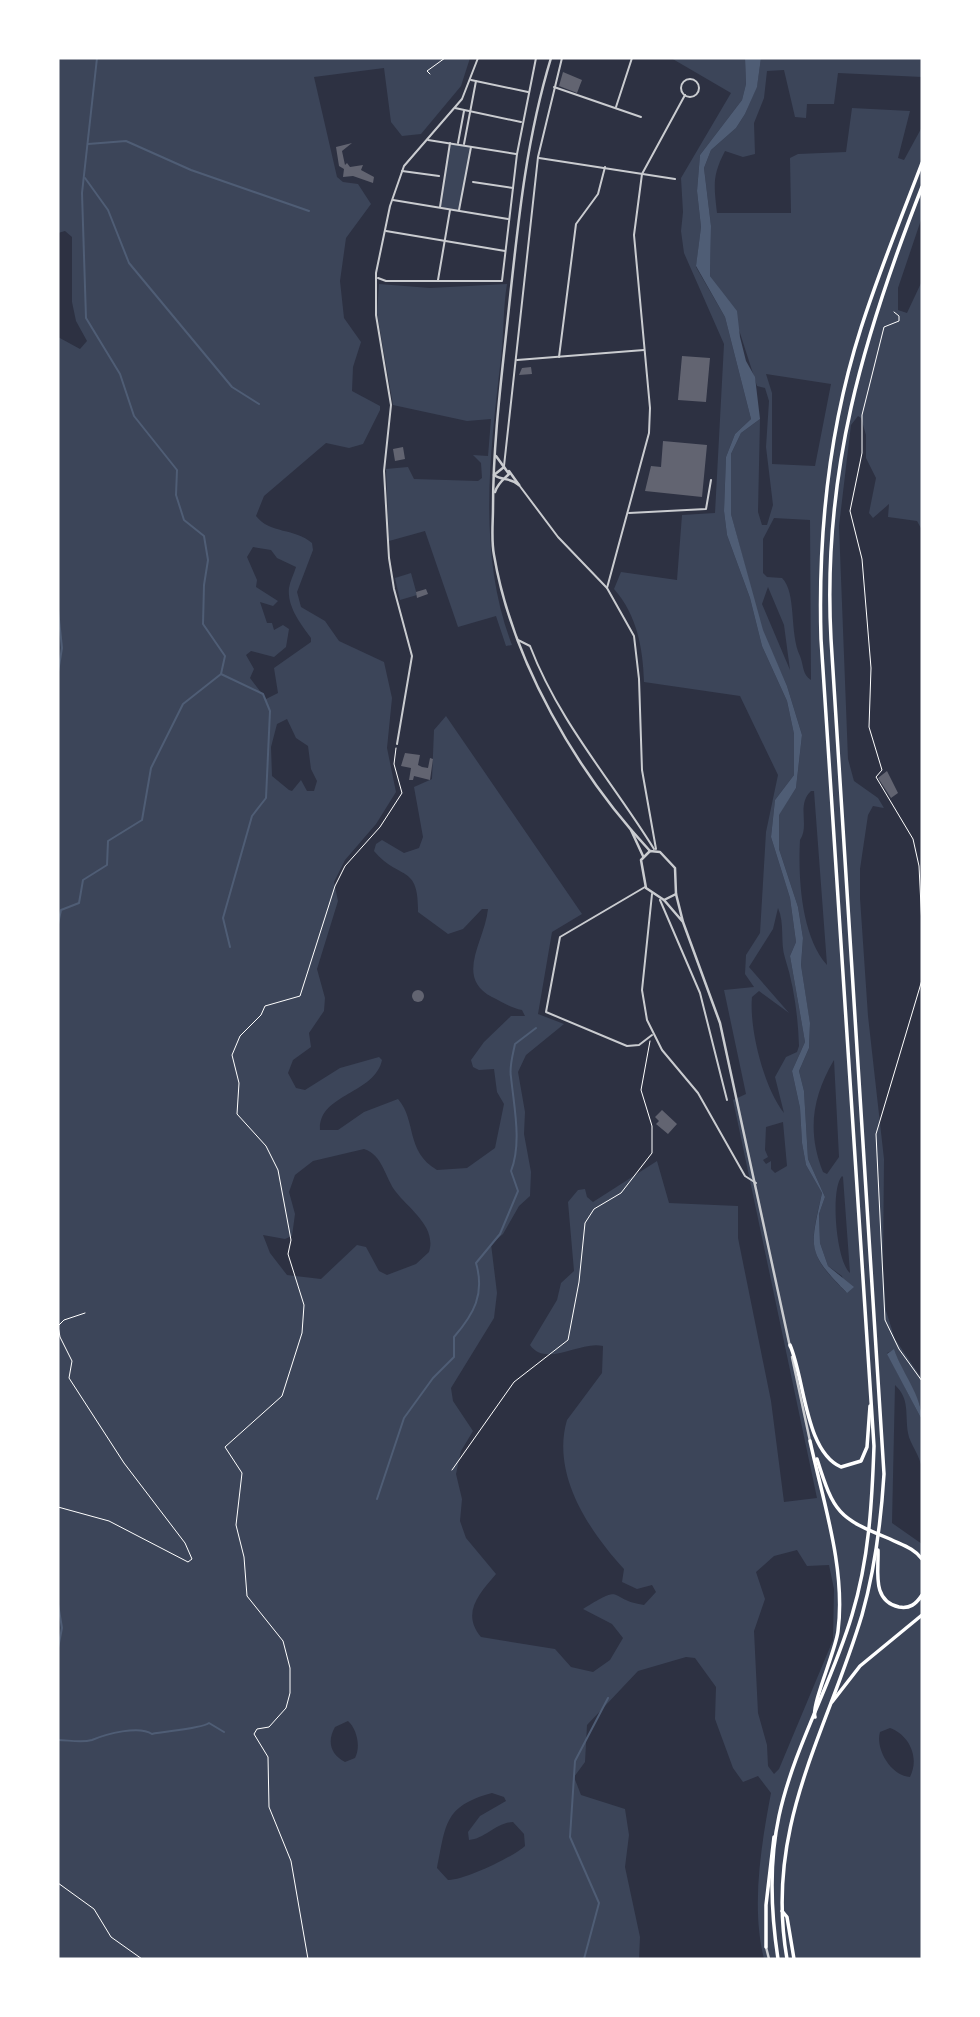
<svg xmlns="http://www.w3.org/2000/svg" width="980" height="2017" viewBox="0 0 980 2017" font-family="'Space Grotesk',sans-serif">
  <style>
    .green { fill: #3c4559; fill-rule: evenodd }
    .water { fill: #4f5d75 }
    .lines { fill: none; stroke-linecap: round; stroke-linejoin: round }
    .stream { stroke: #4f5d75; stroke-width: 2 }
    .building { fill: #626471 }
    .path { stroke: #fff; stroke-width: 1 }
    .pedestrian { stroke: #caccd0; stroke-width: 2 }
    .minor { stroke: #caccd0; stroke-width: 2 }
    .tertiary { stroke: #caccd0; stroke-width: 2.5 }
    .motorway { stroke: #fff; stroke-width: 3.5 }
  </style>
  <rect width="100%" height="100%" fill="#2d3142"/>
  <g class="green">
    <path d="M 58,58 L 470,58 L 461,86 L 421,134 L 402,136 L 391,122 L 384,68 L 314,77 L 337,177 L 343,182 L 358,184 L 371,204 L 346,238 L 340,281 L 344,318 L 361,342 L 353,367 L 352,391 L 380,406 L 380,410 L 363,444 L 349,448 L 326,443 L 264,496 L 256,516 C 270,534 295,528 312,543 L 313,550 L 297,592 L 301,607 L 325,621 L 339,641 L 384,662 L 392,698 L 387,748 L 396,792 L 376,824 L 345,860 L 334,882 L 338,901 L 317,969 L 325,998 L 324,1011 L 309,1033 L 311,1047 L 293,1060 L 288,1073 L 296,1088 L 305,1090 L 340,1068 L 379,1057 L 382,1060 C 375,1094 318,1094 320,1130 L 338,1130 L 364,1112 L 398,1099 C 417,1121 405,1151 437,1170 L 467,1168 L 495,1148 L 504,1104 L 497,1092 L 494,1069 L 479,1070 L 473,1067 L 471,1060 L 484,1042 L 511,1016 L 525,1016 L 522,1010 C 511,1008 502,1002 492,997 C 454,977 485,941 488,909 L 482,909 L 463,929 L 448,934 L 418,912 C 419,863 399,881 374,851 L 376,844 L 382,840 L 404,853 L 419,848 L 423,837 L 414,787 L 432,779 L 434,730 L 446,716 L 582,914 L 552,932 L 538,1014 L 564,1024 L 526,1055 L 518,1072 L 525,1112 L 524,1134 L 531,1172 L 530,1196 L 519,1206 L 503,1234 L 491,1244 L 497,1293 L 494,1318 L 451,1388 L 453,1401 L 473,1431 L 461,1451 L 456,1474 L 462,1499 L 460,1521 L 466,1538 L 496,1574 C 479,1594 461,1613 481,1637 L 555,1649 L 571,1667 L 593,1672 L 610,1660 L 623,1638 L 612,1624 L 583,1609 C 626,1582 606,1599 644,1605 L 656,1592 L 652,1585 L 637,1589 L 622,1582 L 624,1569 C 589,1531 551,1474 567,1420 L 602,1373 L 603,1346 C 581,1340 546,1368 530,1345 L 557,1300 L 561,1283 L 574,1271 L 568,1202 L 578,1190 L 585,1189 L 587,1197 L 593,1202 L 657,1161 L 669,1203 L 738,1206 L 738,1238 L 771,1401 L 784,1502 L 817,1498 L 733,1100 L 746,1094 L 724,990 L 754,987 L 745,974 L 746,955 L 760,933 L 766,832 L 778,775 L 740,696 L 644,682 C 643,648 637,615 614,589 L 621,572 L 677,580 L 682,515 L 715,513 L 724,344 L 684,253 L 681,231 L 683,212 L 681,178 L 731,93 L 671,58 L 745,58 L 746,84 L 742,100 L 700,155 L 697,191 L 701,227 L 696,267 L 725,317 L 751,419 L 735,434 L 726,457 L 724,511 L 727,535 L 750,598 L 762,646 L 787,701 L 794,734 L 794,775 L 775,800 L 771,837 L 790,898 L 796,942 L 790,956 L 805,1042 L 792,1071 L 800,1108 L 802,1143 L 806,1165 L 822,1193 C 810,1246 806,1253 847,1293 L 842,1276 L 828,1266 L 820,1243 L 819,1214 L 825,1197 L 808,1159 L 804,1091 L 799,1071 L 809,1048 L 810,1024 L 801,965 L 803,938 L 798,907 L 779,849 L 779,814 L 796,788 L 802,735 L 787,686 L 762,630 L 731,514 L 731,454 L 741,433 L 760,419 L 758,512 L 762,525 L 767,525 L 773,505 L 766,447 L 769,401 L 765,388 L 757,386 L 740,333 L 721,291 L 710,276 L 711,226 L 704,168 L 711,150 L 736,128 L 745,114 L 757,86 L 761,58 L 922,58 L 922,77 L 838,73 L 834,104 L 807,104 L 806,118 L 795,117 L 784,70 L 767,71 L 764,98 L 754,123 L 755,154 L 743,157 L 725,151 C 712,176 714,185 717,213 L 791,213 L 790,158 L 798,154 L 846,152 L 852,108 L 910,111 L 898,158 L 904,160 L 922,127 L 922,217 L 898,288 L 898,310 L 907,313 L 922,281 L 922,530 L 917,521 L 888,517 L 889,504 L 873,518 L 869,513 L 876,478 L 866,458 L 866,435 L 861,418 L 858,416 L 851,425 L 839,526 L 848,759 L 854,781 L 878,798 L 884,808 L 873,806 L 868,815 L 860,869 L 860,898 L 868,1016 L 884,1159 L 883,1265 L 886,1311 L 895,1339 L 922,1379 L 922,1412 C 915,1390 902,1372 894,1350 L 887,1353 L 922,1420 L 922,1470 C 920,1454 910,1445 908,1433 C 905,1414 910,1399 895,1385 L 892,1523 L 922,1544 L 922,1957 L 764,1959 C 751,1906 761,1846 771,1793 L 758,1776 L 743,1782 L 733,1768 L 715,1719 L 716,1687 L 695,1658 L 686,1657 L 638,1671 L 587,1725 L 585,1762 L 574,1777 L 581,1795 L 625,1809 L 629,1835 L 625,1867 L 640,1937 L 639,1959 L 58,1959 L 58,337 L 80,349 L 87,341 L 76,321 L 72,302 L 72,237 L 65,231 L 58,233 ZM 766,374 L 831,384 L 815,466 L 772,464 L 772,393 ZM 774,518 L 810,520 L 811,680 C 802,674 804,666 800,656 C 789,633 797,593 782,578 L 767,577 L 763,573 L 763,539 ZM 253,547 L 271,550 L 277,558 L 296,567 C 294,574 290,581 289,588 C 287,607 301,624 311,638 L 311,642 L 274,668 L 278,693 L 266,699 L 250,678 L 254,669 L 246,655 L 251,651 L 274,657 L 286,647 L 289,629 L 283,625 L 274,630 L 272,623 L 267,623 L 260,602 L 273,606 L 278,601 L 256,587 L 257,580 L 247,557 ZM 768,587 L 784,625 L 790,670 L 762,604 ZM 287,719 L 296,738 L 308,746 L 311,769 L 317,781 L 314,791 L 307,791 L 301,780 L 292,791 L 289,790 L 272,776 L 271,747 L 277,724 ZM 811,791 L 814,791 L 827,965 C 801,936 798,877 800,840 C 810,825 796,805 811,791 ZM 778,908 C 785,924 780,942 785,958 C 794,986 798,1016 799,1046 L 797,1052 L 786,1057 L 775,1077 L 784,1113 C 764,1088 749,1029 752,997 L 759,991 L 789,1013 L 749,967 L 773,929 ZM 834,1060 L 839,1157 L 827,1174 L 823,1172 C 807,1132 812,1097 834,1060 ZM 783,1122 L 787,1166 L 775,1173 L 771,1169 L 771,1161 L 766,1164 L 763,1160 L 768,1157 L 765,1150 L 766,1127 ZM 364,1149 C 383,1155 385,1178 396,1192 C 409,1209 437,1227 429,1252 L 416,1264 L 387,1275 L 379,1271 L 366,1247 L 357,1245 L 321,1279 L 287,1275 L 270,1253 L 263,1235 L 285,1239 L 292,1236 L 295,1214 L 289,1192 L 295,1175 L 313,1161 ZM 842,1176 L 843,1177 L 850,1273 C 836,1261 830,1189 842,1176 ZM 797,1550 L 807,1566 L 829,1565 L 834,1589 L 833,1640 L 779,1769 L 774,1774 L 768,1766 L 767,1745 L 758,1713 L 754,1631 L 765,1599 L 756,1572 L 774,1556 ZM 348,1721 C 357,1729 361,1747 355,1758 L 345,1762 C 330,1754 327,1741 335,1727 ZM 890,1728 C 909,1735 920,1757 910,1777 C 891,1776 875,1749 880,1732 ZM 492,1793 L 504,1797 L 506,1801 L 480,1816 L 468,1832 L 469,1840 C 485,1839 495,1823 513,1822 L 524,1834 L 525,1846 C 513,1857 463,1881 448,1880 L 437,1868 C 446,1826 443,1806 492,1793 Z"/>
    <polygon points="450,143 471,147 459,211 440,208"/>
    <path d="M 379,284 L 430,288 L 507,284 C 503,307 504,334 501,358 C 490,453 477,554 512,645 L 506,646 L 496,616 L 458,627 L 425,531 L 389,541 L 386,469 L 408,467 L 414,479 L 478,481 L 482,478 L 481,463 L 473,455 L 488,456 L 491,419 L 467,421 L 393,405 L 377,313 Z"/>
    <polygon points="411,573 417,595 400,600 395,578"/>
  </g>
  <g class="water">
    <path d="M 745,58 L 761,58 L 757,87 L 745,114 L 736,128 L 711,150 L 704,168 L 711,226 L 710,276 L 737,311 L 740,337 L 746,361 L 755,377 L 760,419 L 741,433 L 731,454 L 731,514 L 763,630 L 787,686 L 802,735 L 796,788 L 779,815 L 779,849 L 798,907 L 803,938 L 801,965 L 810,1023 L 809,1048 L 799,1071 L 804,1091 L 808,1159 L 825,1197 L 819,1214 L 820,1243 L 828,1266 L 854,1287 L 847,1293 C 806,1251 810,1249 822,1193 L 806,1165 L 802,1143 L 800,1108 L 792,1071 L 805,1042 L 790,956 L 796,942 L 790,898 L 771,837 L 775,800 L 794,775 L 794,734 L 787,701 L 762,646 L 750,598 L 727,535 L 724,511 L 726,457 L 735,434 L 751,419 L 725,317 L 696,266 L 701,227 L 697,191 L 700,155 L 742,100 L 746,84 Z"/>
    <path d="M 894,1349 C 902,1373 922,1396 922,1420 L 887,1354 Z"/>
  </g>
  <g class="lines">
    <g class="stream">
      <polyline points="88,144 126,141 191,170 309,211"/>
      <polyline points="85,178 108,210 129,263 232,387 259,404"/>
      <polyline points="58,610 62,648 58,672"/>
      <polyline points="221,674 263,694 270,711 266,798 252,816 223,918 230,947"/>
      <polyline points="58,924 61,910 79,903 83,880 107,865 108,841 142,820 151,768 183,704 221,674 225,656 203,624 204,585 208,560 204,536 184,520 176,495 177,470 134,416 120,374 86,318 82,193 97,58"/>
      <path d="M 377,1499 L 404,1418 L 433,1378 L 454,1357 L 454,1337 C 474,1314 485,1294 476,1263 L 500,1234 L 518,1191 L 511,1171 C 522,1143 514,1107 511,1077 C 509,1067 513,1054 515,1044 L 536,1028"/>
      <polyline points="58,1604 62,1628 58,1648"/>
      <path d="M 58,1740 C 68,1740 81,1743 92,1740 C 106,1734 139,1725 152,1734 C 165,1731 201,1729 209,1723 L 224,1732"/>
      <polyline points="584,1959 599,1903 570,1837 575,1761 608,1698"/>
    </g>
  </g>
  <g class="building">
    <polygon points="563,72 582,80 577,93 559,86"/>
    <polygon points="352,143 342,151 345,165 347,163 350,167 363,165 361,170 374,177 373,183 353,176 343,177 344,169 339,166 336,147"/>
    <polygon points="682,356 710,358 706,402 678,400"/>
    <polygon points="531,367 532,374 519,375 522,368"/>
    <polygon points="663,441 707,445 702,497 645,491 651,466 661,467"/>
    <polygon points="403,447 405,459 395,461 393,449"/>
    <polygon points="426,589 428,594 417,598 416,592"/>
    <polygon points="405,753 420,755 418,765 422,767 428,768 430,758 433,759 430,780 414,776 413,780 409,780 411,768 401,766"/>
    <polygon points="887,771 898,793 891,798 878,778"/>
    <circle cx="418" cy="996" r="6"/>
    <polygon points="662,1110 677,1124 668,1134 656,1124 659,1121 655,1117"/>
  </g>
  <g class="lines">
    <g class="path">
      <polyline points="430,74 427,71 445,58"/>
      <polyline points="894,312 899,316 899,321 884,327 862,415 862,453 850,511 862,559 871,668 869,727 882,770 876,777 913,839 919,866 922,926"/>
      <polyline points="922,980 876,1134 885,1320 899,1349 922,1381"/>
      <polyline points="452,1470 514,1382 568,1340 579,1282 585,1223 594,1209 621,1193 652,1153 652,1126 641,1090 650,1041"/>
      <polyline points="58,1507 109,1521 188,1562 192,1559 185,1543 124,1463 69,1378 72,1361 60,1337 58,1326 64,1320 85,1313"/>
      <polyline points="58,1883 94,1909 111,1937 142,1959"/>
      <polyline points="308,1959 291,1861 269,1807 268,1757 254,1734 257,1729 269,1727 286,1708 290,1693 290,1668 283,1641 247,1596 244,1557 236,1525 242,1473 225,1447 282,1396 302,1333 304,1305 288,1254 291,1240 278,1170 266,1146 237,1114 239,1083 232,1055 240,1036 261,1015 265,1006 300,996 335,886 345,866 380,827 402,793 394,764 396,748"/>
    </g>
    <g class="pedestrian">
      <polyline points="458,143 464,111"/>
      <polyline points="464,144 476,81"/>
      <polyline points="440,207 450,143"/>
      <polyline points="459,210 471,147"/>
    </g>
    <g class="minor">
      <circle cx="690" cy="88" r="9"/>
      <polyline points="471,80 528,92"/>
      <polyline points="554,87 641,117"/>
      <polyline points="616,107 632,58"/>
      <polyline points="455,108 521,122"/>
      <polyline points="428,140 516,154"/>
      <polyline points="539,158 675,179"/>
      <polyline points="402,171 439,176"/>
      <polyline points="473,182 513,188"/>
      <polyline points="393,200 508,219"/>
      <polyline points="386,231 505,251"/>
      <polyline points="378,278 386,281 502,281 517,154 536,58"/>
      <polyline points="438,280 450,210"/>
      <polyline points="559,357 576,224 598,194 605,167"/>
      <polyline points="517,360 644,350"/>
      <polyline points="504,466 538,157 562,58"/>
      <polyline points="519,485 558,537 607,588 634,636 639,679 642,770 656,849"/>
      <polyline points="629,513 706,509 711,480"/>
      <polyline points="607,588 649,433 650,408 634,235 642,174 685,95"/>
      <path d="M 518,640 L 530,646 C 559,722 612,781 654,849"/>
      <polyline points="397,744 412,656 394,589 389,558 384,471 391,405 376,315 376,273 390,206 404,166 462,99 478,58"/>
      <polyline points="645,887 560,937 546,1012 627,1046 639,1045 652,1035"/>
      <polyline points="652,894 642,990 647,1020 662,1050 698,1093 745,1176 756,1183"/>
      <polyline points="660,900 700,993 727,1100"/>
    </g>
    <g class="tertiary">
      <path d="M 551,58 C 526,140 518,223 509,307 C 502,374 493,441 493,508 C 493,523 491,540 494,555 C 512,661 577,773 650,851"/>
      <polyline points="496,456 504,467"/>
      <polyline points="509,471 519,485"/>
      <path d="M 495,492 C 498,483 503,480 509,474 L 504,467 L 494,475 C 502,481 510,477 519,485"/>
      <polyline points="631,830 643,856"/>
      <polyline points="664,900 676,894"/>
      <polyline points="683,922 664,900 646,888 641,860 650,851 660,852 675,868 676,894 683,922 720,1023 790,1347"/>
      <polyline points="792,1357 810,1441"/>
      <polyline points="766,1947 769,1959"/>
    </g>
    <g class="motorway">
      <path d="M 790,1345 C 805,1380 805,1451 841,1467 L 861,1461 L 867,1447 L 870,1406"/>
      <path d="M 810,1441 C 823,1501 846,1569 838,1631 C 836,1650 811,1705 815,1717"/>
      <path d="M 817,1459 C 834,1513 838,1518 890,1539 C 902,1545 914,1548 922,1559"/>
      <path d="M 878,1550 C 879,1570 871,1601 899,1607 C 910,1609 916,1604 922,1595"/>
      <polyline points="832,1702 860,1666 922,1615"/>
      <polyline points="782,1911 787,1917 794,1959"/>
      <polyline points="766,1947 766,1905 774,1837"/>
      <path d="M 778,1959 C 771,1913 769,1862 779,1816 C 794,1747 832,1683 852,1615 C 869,1559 872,1503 874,1446 L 821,639 C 818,535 829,428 861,328 C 879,272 901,218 922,163"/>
      <path d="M 787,1959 C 764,1827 826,1735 862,1615 C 875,1569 881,1522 884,1474 L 831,639 C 822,475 863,337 922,187"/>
    </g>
  </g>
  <rect width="980" height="2017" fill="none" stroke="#ffffff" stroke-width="119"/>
</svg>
